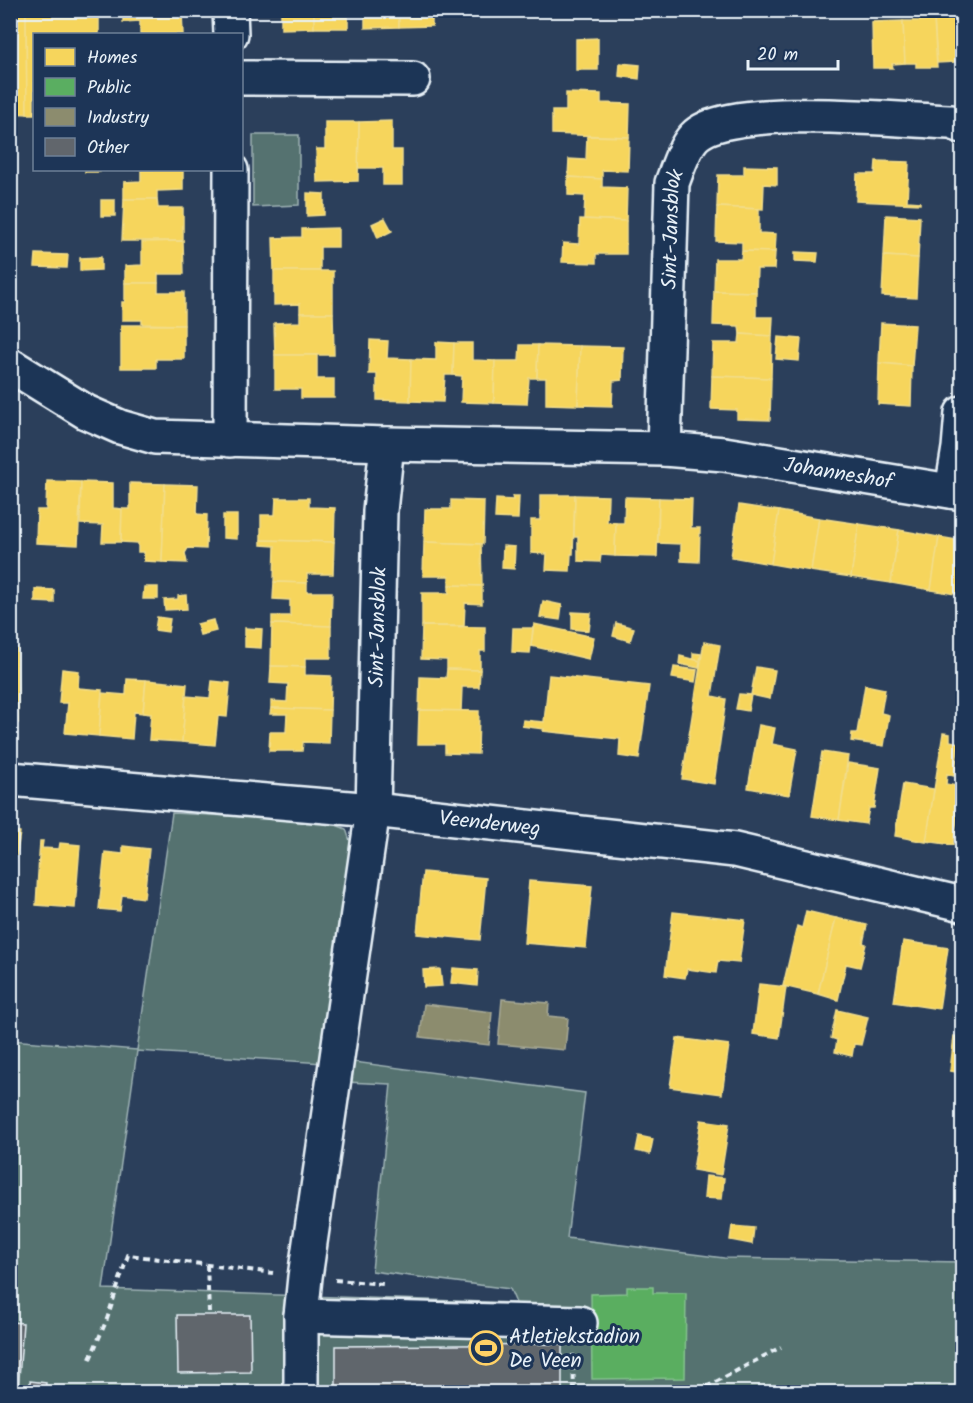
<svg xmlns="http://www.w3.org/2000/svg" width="973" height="1403" viewBox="0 0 973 1403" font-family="Kalam,sans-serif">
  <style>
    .green { fill: #547270; stroke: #9eb2b4; stroke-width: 1.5 }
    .homes { fill: #f6d55c; stroke: #f2dd8b; stroke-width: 1.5 }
    .public { fill: #5aae61; stroke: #85c28e; stroke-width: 1.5 }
    .industry { fill: #8c8c6e; stroke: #a8aa97; stroke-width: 1.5 }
    .building { fill: #61666c; stroke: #e8f1f8; stroke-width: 1.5 }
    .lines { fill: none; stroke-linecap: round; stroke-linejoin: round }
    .minor-casing { stroke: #e8f1f8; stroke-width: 38 }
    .path { stroke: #e8f1f8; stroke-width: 4; stroke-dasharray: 6 4.5; stroke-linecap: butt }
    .minor { stroke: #1d3557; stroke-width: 33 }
    .labels { text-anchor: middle; stroke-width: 6; stroke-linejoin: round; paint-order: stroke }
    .street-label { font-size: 21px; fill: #e8f1f8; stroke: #1d3557 }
    .poi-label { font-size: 21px; fill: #e8f1f8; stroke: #1d3557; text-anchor: start }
  </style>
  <rect width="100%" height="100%" fill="#2b3f5b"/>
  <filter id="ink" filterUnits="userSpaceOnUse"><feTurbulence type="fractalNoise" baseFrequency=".0167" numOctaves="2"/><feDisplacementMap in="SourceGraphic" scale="12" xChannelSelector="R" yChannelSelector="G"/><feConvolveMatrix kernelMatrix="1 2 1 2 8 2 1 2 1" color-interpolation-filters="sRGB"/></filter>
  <g filter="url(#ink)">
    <g class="green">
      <polygon points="253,135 299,135 299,205 253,207"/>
      <polygon points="172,813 326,821 346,829 352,847 323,1063 137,1051 103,1289 516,1303 510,1289 372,1271 391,1084 345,1082 347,1061 585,1093 567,1238 724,1258 962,1262 962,1392 11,1392 10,1040 137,1050"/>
    </g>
    <g class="homes">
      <polygon points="10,10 26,10 27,114 10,113"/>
      <polygon points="26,10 99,10 99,34 34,34 34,114 27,114"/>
      <polygon points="123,10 182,12 183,34 140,34 140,21 123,22"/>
      <polygon points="281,10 314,10 314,28 281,29"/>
      <rect x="314" y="10" width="34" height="18"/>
      <polygon points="365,10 399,10 399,27 365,28"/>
      <polygon points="399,10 432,10 432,26 399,27"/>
      <polygon points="962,16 962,58 955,59 955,62 937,63 934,17"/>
      <polygon points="903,21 905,63 892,64 893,68 873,68 872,22"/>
      <polygon points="903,21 934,21 937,67 916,67 916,63 905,63"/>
      <polygon points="598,38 598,70 576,70 576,39"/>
      <polygon points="620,63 640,65 639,79 619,76"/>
      <polygon points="566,93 601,94 601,103 630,104 629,137 552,134 552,111 566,111"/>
      <polygon points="392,121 392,150 402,150 402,185 383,185 383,168 358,168 359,122"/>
      <polygon points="325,122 359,122 358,181 317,182 316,149 325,149"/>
      <polygon points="587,136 629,137 628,171 602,170 602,179 568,177 569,159 586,160"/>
      <polygon points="876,161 909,162 907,201 920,202 920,204 856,201 857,174 875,174"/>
      <polygon points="744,166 777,167 777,185 764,184 763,209 717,207 718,175 744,175"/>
      <rect x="85" y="170" width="15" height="2"/>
      <polygon points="141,170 183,170 183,190 157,191 157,199 124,199 124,182 141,181"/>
      <polygon points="568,177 602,179 602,187 627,188 626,221 584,219 585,196 568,195"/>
      <polygon points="307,193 324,194 324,215 307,216"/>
      <polygon points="124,199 157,199 158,208 183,208 183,241 122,241"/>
      <rect x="101" y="200" width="14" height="16"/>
      <polygon points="717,207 759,209 759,233 776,234 775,252 742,251 742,242 716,241"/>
      <polygon points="886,215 920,217 918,258 884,256"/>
      <polygon points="385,218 392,231 378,238 372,224"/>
      <polygon points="580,219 626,221 626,254 596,254 596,263 562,262 563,243 579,244"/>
      <polygon points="338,228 338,247 320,247 320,271 274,271 273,238 302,237 302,229"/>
      <polygon points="183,241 184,274 158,274 158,283 125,283 125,266 142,265 142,242"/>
      <polygon points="10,249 15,249 14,301 10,301"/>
      <polygon points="742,251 775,252 774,269 757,269 756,292 714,291 715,259 741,259"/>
      <polygon points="795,252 818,253 817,262 795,261"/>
      <polygon points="36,254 68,255 67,268 35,267"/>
      <polygon points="884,256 918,258 916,298 882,296"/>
      <polygon points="101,257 101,270 80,271 80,258"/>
      <polygon points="274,271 333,271 333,313 300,313 300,304 274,305"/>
      <polygon points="125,283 158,283 158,292 184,292 184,325 142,324 142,320 122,320 122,302 125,302"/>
      <polygon points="714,291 756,292 756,317 773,317 772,336 740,334 739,326 713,325"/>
      <polygon points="300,313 333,313 334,355 275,355 274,323 300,322"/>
      <polygon points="881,323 915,325 912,366 879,363"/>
      <polygon points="121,325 184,325 184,359 156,359 156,368 121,368"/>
      <polygon points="740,334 772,336 771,378 712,376 713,343 739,343"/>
      <polygon points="778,337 801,339 799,361 776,359"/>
      <polygon points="370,340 388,341 387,358 411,359 410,401 377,400 377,374 369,374"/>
      <polygon points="436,342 454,343 453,375 445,375 443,402 410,401 411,359 436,360"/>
      <polygon points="454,343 472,343 472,360 495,361 494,403 461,402 462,376 453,375"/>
      <polygon points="520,345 538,345 537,378 529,378 527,404 494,403 495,361 519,361"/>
      <polygon points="538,345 580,346 578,405 546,404 546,378 537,378"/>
      <polygon points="580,346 623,347 622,380 613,381 612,406 578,405"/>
      <polygon points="275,355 317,355 317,379 334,379 334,398 301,398 301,389 275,389"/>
      <polygon points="879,363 912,366 911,406 878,404"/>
      <polygon points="712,376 771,378 770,420 737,419 737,410 711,409"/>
      <polygon points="10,430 15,430 16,471 10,471"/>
      <polygon points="47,481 81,482 78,545 36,543 37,510 46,510"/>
      <polygon points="81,482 113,483 113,508 122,509 121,542 102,542 103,525 80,524"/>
      <polygon points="130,483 165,484 162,562 144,561 144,552 138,552 138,543 121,542 122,509 130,509"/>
      <polygon points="165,484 198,485 197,514 207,515 206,549 188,548 185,553 187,563 162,562"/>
      <polygon points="540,495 575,495 573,554 571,554 570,571 546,570 547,554 531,553 531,520 540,520"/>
      <polygon points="575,495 608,496 607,522 616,523 615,556 601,555 600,562 578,561 578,537 574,537"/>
      <polygon points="512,496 519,496 518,519 495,518 496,499 513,500"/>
      <polygon points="625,497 659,498 657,557 615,556 616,523 624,523"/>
      <polygon points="276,498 309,498 309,507 335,508 334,542 261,540 261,515 275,515"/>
      <polygon points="659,498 692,499 691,528 700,528 699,562 681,561 681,544 658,543"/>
      <polygon points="451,500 484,501 483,544 424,542 425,509 451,509"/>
      <polygon points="739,505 779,511 771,564 731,557"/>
      <polygon points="779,511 819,518 811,571 771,564"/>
      <polygon points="223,515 237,515 237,539 223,538"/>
      <polygon points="819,518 859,524 851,577 811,571"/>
      <polygon points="859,524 899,530 891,583 851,577"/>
      <polygon points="899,530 939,537 931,590 891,583"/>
      <polygon points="939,537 962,541 962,595 931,590"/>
      <polygon points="261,540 334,542 333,574 307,574 307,583 274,582 275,546 261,545"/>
      <polygon points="424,542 481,544 482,586 449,585 449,576 423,576"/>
      <polygon points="503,546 515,547 514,569 502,568"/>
      <polygon points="274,582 307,583 307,592 332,592 331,626 272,624 272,616 290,616 290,600 273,599"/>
      <polygon points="449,585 482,586 482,604 465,603 464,626 422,626 422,593 449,593"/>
      <polygon points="144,587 158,587 158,599 143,599"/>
      <polygon points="35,589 54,590 54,603 35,602"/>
      <polygon points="186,595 187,609 165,610 164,600 178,599 178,596"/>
      <polygon points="543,601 562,605 560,620 540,617"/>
      <polygon points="572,612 591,613 589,631 572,629"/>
      <polygon points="157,617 170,619 168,632 155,630"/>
      <polygon points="213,620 216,631 200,635 197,624"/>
      <polygon points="616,623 634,628 630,641 613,636"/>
      <polygon points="272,624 331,626 331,658 305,658 305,667 271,666"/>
      <polygon points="534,624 594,637 589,659 531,646"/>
      <polygon points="422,626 485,627 485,651 480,651 480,670 447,669 447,660 421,659"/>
      <polygon points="245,628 262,629 261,648 245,647"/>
      <polygon points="513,628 533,628 530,653 512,652"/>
      <polygon points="704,642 720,645 712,696 726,699 714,784 682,779"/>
      <polygon points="17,647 18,723 10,723 10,648"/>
      <polygon points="693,653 701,654 700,661 693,659"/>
      <polygon points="680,656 700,661 699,668 679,664"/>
      <polygon points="271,666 305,667 305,675 331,676 330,710 271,708 271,701 287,702 288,684 270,683"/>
      <polygon points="674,667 697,670 695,682 672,678"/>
      <polygon points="756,667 775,670 770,699 751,695"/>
      <polygon points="62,669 79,671 78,688 102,690 99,736 65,733 68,703 59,703"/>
      <polygon points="447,669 480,670 479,687 462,687 461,711 419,710 420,677 446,678"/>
      <polygon points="549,675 649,686 639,759 619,756 620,739 543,731 544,729 522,726 523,720 544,722"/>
      <polygon points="127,679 146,680 143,713 134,712 132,739 99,736 102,693 126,695"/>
      <polygon points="146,680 187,684 182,742 149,740 151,714 143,713"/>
      <polygon points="212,681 230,683 227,717 218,716 215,745 182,742 186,696 210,698"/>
      <polygon points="865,685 885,689 881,713 889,715 884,746 851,741 852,733 857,733"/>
      <polygon points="739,694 751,695 748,711 736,709"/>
      <polygon points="271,708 330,710 329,743 303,742 302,751 269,751 270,732 286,732 287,714 270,714"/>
      <polygon points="419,710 479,711 478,754 445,753 445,744 418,744"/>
      <polygon points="759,725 775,728 772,744 797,749 789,795 748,788"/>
      <polygon points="943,733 950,734 950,741 959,743 954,776 947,774 946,784 962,787 953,845 926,841"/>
      <polygon points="822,752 848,756 839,820 812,816"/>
      <polygon points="848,763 880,768 874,808 869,808 866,824 839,820"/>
      <polygon points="903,784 934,789 926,842 895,836"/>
      <polygon points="10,830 20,832 13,880 10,880"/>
      <polygon points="40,841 43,841 42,848 59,849 60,843 80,845 75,908 36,905"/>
      <polygon points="123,846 149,849 144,898 122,895 120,911 99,909 105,852 123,854"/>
      <polygon points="423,872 486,878 480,940 417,934"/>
      <polygon points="529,881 592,886 586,948 524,943"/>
      <polygon points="806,911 836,918 818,994 783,986 797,926 802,928"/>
      <polygon points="673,912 745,920 739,963 718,961 716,973 687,969 685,978 665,975"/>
      <polygon points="836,918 867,925 863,943 866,944 860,967 846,964 838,1000 818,994"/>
      <polygon points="10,921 16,922 12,947 10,947"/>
      <polygon points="903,941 948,948 939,1009 894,1002"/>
      <polygon points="453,968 478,970 477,986 451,983"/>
      <polygon points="440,969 442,986 424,987 423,970"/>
      <polygon points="759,984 786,987 779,1038 753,1034"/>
      <polygon points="962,1001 962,1027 956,1026"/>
      <polygon points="837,1010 868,1017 861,1045 854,1044 852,1056 835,1052 837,1040 831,1038"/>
      <polygon points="954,1036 962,1037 962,1073 950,1071"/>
      <polygon points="677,1038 729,1045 722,1094 670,1087"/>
      <polygon points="701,1120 729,1124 721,1175 693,1170"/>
      <polygon points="639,1136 653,1139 650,1154 636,1151"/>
      <polygon points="706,1176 724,1178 722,1199 704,1198"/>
      <polygon points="732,1226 754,1228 752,1244 730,1240"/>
    </g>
    <polygon class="public" points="627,1287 653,1287 653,1293 686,1293 685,1378 592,1379 591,1294 627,1293"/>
    <g class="industry">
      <polygon points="502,999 549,1003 548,1016 568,1018 565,1050 498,1044"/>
      <polygon points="424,1004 492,1012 489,1045 420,1037"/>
    </g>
    <g class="building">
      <polygon points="177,1315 250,1315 251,1372 178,1373"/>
      <polygon points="10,1322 23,1323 18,1392 10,1392"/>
      <polygon points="562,1344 562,1392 336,1392 336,1346"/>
      <polygon points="30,1381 46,1383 45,1392 30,1392"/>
    </g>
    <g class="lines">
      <g class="minor-casing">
        <g id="minor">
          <polyline points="230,10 231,34"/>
          <polyline points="242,78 413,79"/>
          <path id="s1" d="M 10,365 L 86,412 L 120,427 L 155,437 L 387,444 L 664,449 L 724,454 L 962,493"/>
          <polyline points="230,440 231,170"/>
          <path id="s2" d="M 664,449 L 672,183 C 678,168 683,149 694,137 C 726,102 901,120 951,122 L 962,126"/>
          <polyline points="952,491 959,448 962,413"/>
          <path id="s3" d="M 10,779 L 373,810 L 735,850 L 962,904"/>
          <polyline points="301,1316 580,1323"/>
          <path id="s4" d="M 301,1392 L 301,1316 L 305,1277 L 373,810 L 380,511 L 387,444"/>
        </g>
      </g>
      <g class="path">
        <polyline points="207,1265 209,1312"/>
        <polyline points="335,1280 384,1284"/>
        <polyline points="573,1354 574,1392"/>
        <polyline points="90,1359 107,1319 128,1255 273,1273"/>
        <polyline points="697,1392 781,1347"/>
      </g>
      <use href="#minor" class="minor"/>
    </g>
  </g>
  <defs>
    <g id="stadium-ring" transform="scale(1.725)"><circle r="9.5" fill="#1d3557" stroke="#ffd166" stroke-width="1.5"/><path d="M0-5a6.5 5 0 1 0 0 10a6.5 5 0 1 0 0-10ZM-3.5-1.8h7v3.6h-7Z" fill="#ffd166"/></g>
  </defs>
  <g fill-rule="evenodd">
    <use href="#stadium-ring" x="486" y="1348"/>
  </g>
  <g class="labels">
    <g class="street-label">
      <text dy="7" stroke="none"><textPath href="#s2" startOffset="220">Sint-Jansblok</textPath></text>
      <text dy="7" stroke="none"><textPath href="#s1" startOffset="848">Johanneshof</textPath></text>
      <text dy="7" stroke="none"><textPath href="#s4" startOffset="770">Sint-Jansblok</textPath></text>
      <text dy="7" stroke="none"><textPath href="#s3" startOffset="482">Veenderweg</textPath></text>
    </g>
    <g class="poi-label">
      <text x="509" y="1343">Atletiekstadion<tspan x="509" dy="24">De Veen</tspan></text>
    </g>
  </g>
  <rect width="973" height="1403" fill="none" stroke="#1d3557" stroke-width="36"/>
  <rect x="18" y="18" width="937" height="1367" fill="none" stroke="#e8f1f8" stroke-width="2" filter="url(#ink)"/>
  <rect x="33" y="33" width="210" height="138" fill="#1d3557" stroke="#6e8097" stroke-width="1.5"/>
  <rect x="45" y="48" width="30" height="18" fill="#f6d55c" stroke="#6e8097" stroke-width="1.5"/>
  <text x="87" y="63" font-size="18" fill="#e8f1f8">Homes</text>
  <rect x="45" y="78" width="30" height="18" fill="#5aae61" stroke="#6e8097" stroke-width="1.5"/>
  <text x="87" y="93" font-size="18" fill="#e8f1f8">Public</text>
  <rect x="45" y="108" width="30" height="18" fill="#8c8c6e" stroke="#6e8097" stroke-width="1.5"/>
  <text x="87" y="123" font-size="18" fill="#e8f1f8">Industry</text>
  <rect x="45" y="138" width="30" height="18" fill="#61666c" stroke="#6e8097" stroke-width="1.5"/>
  <text x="87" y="153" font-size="18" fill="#e8f1f8">Other</text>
  <path d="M748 60v9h90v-9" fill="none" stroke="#e8f1f8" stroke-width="3"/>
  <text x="757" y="60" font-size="18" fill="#e8f1f8" stroke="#1d3557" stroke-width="4.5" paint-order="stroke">20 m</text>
</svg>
